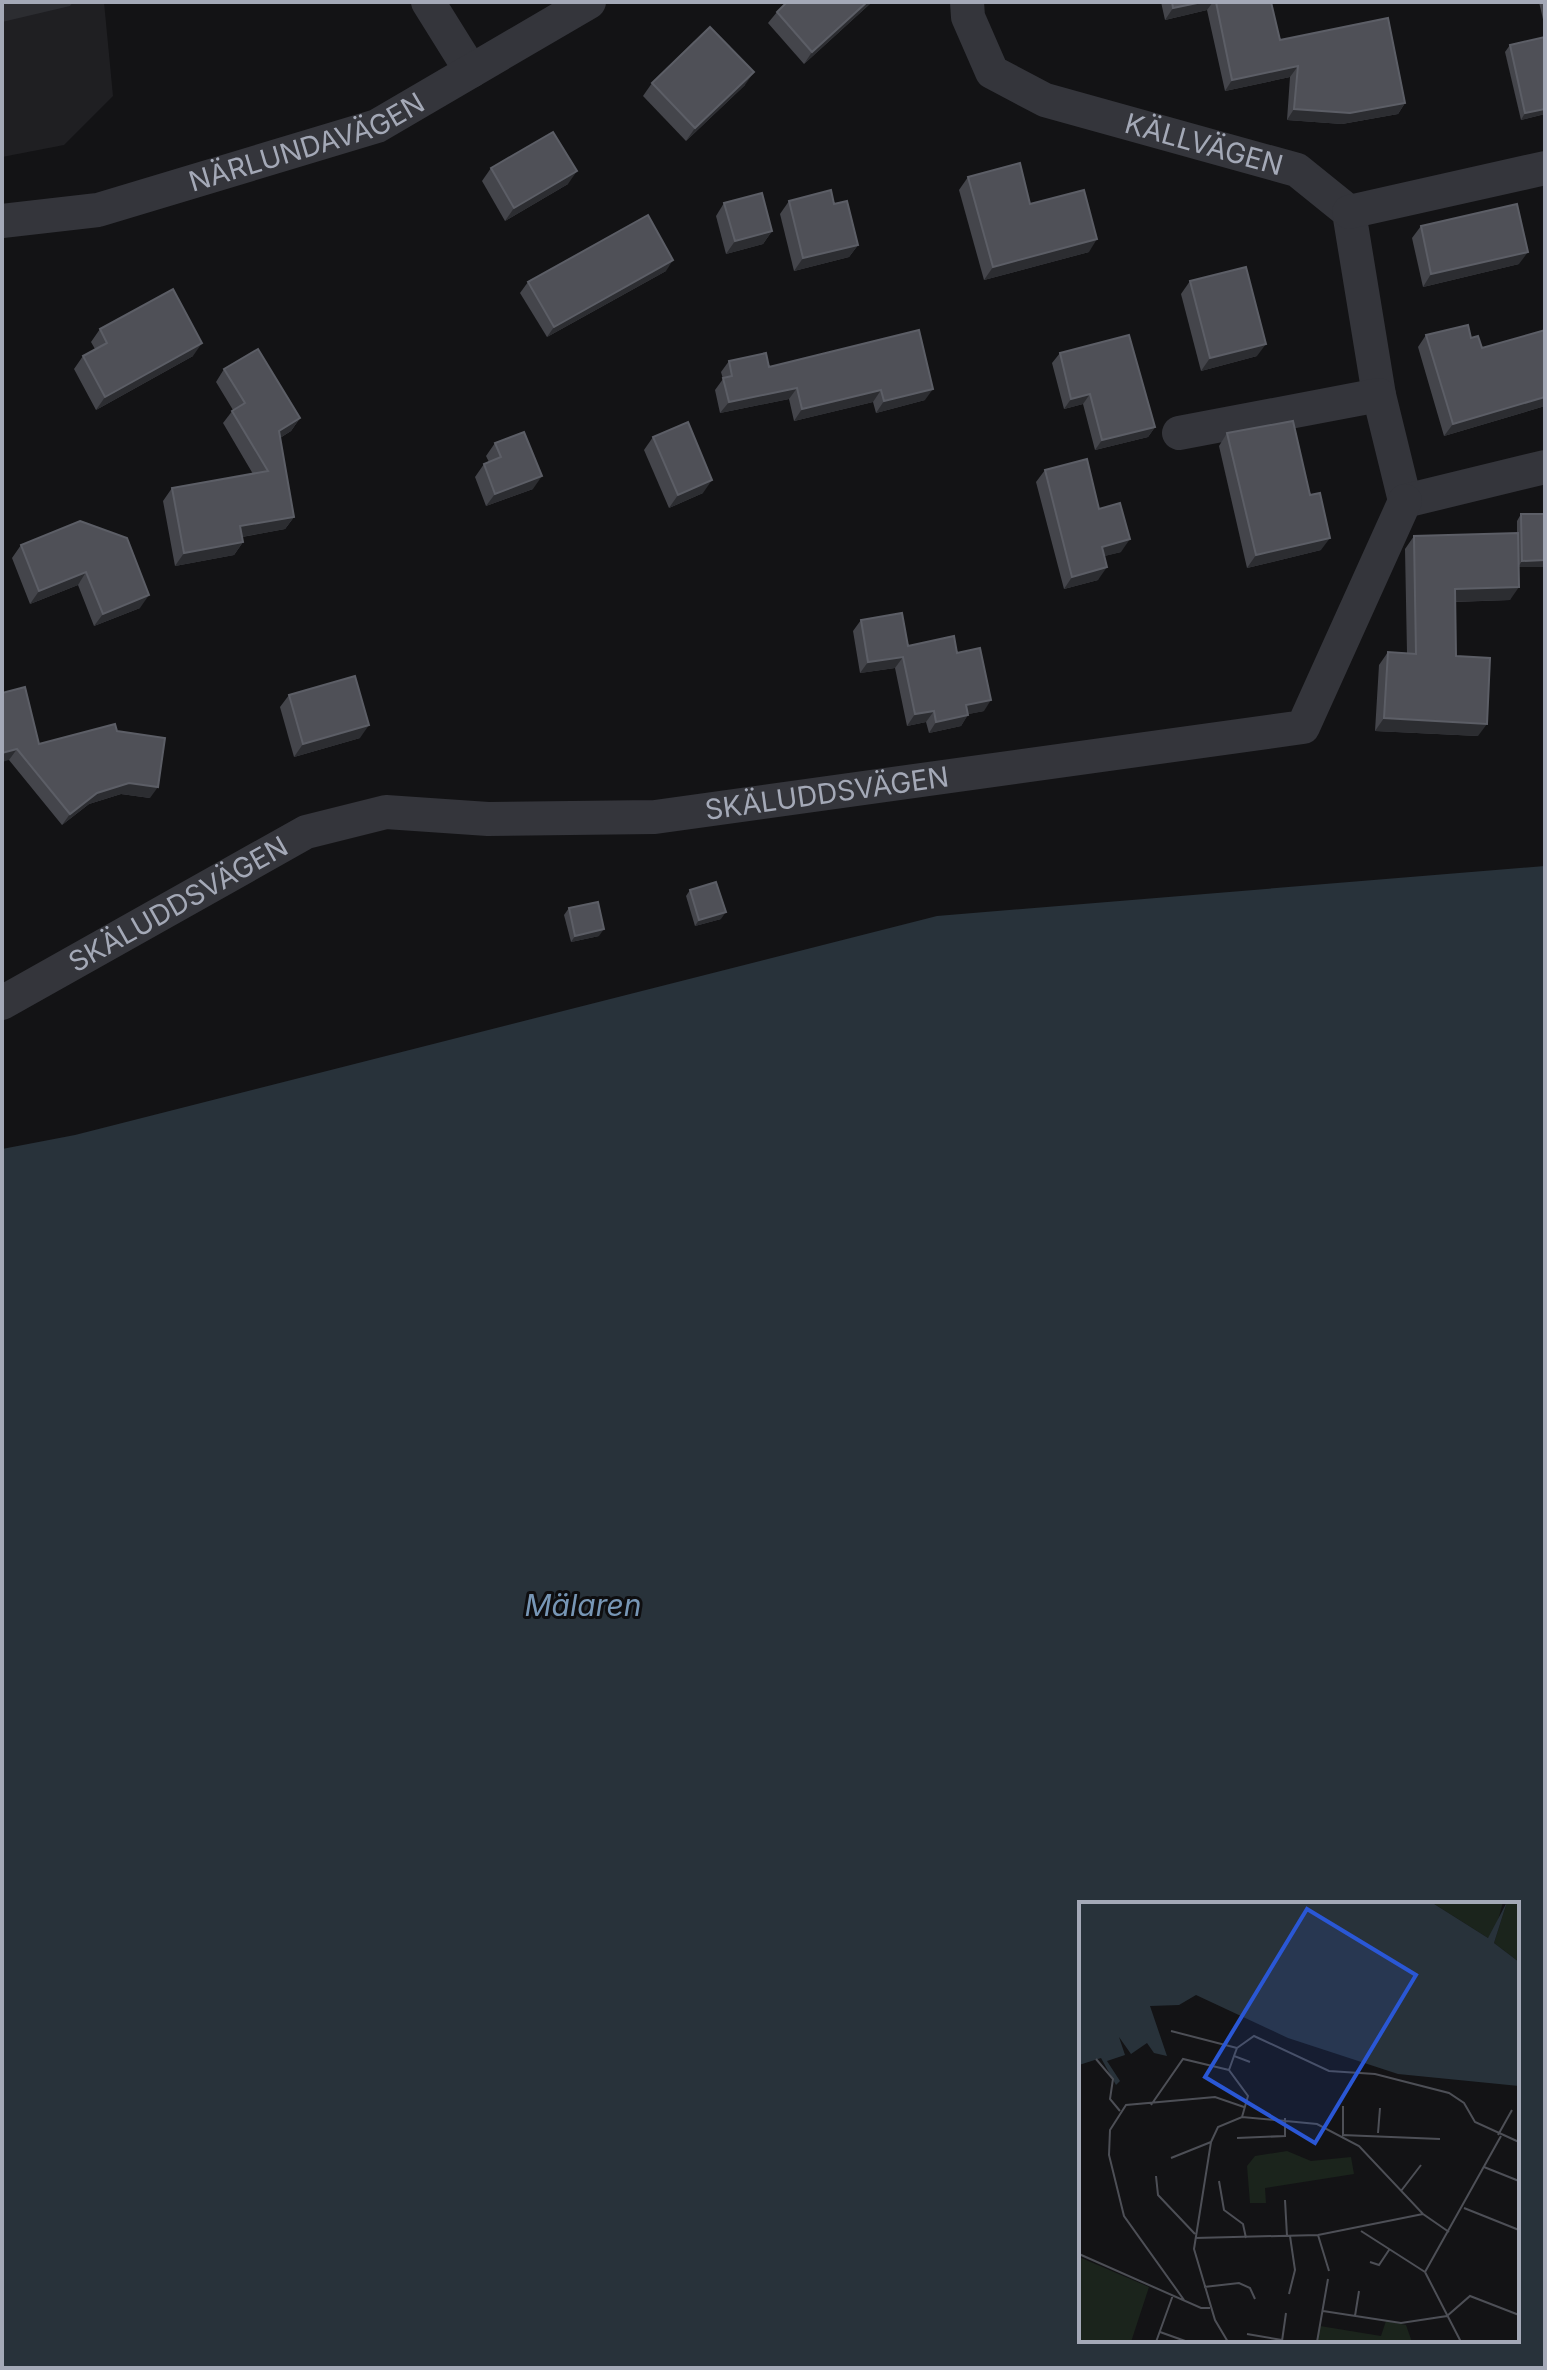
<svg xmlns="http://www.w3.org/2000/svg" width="1547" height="2370" viewBox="0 0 1547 2370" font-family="Inter,sans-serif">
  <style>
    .built { fill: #1f1f22 }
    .water { fill: #28323a; fill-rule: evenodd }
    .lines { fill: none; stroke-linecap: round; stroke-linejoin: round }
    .minor { stroke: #34353b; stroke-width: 34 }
    .wall { fill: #44454b }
    .shaded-wall { fill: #2c2d31 }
    .building { fill: #4f5057; stroke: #5c5e66; stroke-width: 2 }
    .labels { text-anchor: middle; stroke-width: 6; stroke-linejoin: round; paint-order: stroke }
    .street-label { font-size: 28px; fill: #a4a9b7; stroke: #0e0e10 }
    .water-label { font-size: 30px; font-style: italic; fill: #7796b5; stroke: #0e0e10 }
    .inset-road { fill: none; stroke: #4d4f56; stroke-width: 2 }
    .view { fill: #2a57d5; fill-opacity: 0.15; stroke: #2a57d5; stroke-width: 4 }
    .inset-edge { fill: none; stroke: #a4a9b7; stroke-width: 4 }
  </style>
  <rect width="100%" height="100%" fill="#131315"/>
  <polygon class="built" points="2,2 104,2 113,96 64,145 2,157"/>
  <path class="water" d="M 1545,866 L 1545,2368 L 2,2368 L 2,1149 L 75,1135 L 937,916 ZM 1081,1904 L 1517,1904 L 1517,2340 L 1081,2340 Z"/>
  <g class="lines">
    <g class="minor">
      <polyline points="428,2 471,71"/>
      <path id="s1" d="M 967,2 L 968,17 L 992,72 L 1045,100 L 1297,170 L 1349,212 L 1379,395"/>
      <polyline points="1349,212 1545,168"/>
      <path id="s2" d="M 2,221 L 98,210 L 377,126 L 589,2"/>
      <polyline points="1179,433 1379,395 1405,501"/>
      <polyline points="1405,501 1545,467"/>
      <path id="s3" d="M 2,1003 L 306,832 L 386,812 L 488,819 L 655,817 L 1303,727 L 1405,501"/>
    </g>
  </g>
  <g class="wall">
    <polygon points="872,2 804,64 768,23 777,12"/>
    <polygon points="1161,2 1271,2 1280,40 1405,103 1398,114 1342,124 1287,120 1290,77 1225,91 1207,10 1165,20"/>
    <polygon points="1539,2 1545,2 1545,28"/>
    <polygon points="1510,45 1545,114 1521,120 1505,52"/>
    <polygon points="652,83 745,85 686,141 643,96"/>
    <polygon points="491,168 568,184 505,221 482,181"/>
    <polygon points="968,177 1030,204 1089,252 984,280 959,190"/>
    <polygon points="789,201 834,204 858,245 849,257 794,271 780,214"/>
    <polygon points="724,203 772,231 763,244 726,254 716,216"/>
    <polygon points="1421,226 1519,264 1423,287 1412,238"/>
    <polygon points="666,271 547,337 520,293 528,282"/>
    <polygon points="1190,281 1257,356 1201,371 1181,294"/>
    <polygon points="100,329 193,356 96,410 74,369 83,356 95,349 91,342"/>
    <polygon points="1545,330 1545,406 1444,436 1418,347 1426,335 1471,338 1482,348"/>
    <polygon points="1060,353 1155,427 1148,437 1095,450 1083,404 1064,409 1052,363"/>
    <polygon points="729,361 769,367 925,400 876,413 873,402 794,421 789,399 720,413 715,390 723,379 721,372"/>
    <polygon points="224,369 300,418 291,431 280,438 294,517 285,529 242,537 243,542 234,555 175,566 163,501 172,488 253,474 223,423 233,410 216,382"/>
    <polygon points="1227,433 1310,495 1321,550 1247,568 1219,446"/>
    <polygon points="653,437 703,493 669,508 644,450"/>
    <polygon points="495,443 533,489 486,506 475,477 484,464 489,462 486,456"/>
    <polygon points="1045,470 1099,509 1121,552 1104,556 1098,580 1064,589 1036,482"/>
    <polygon points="1521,514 1545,567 1518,567 1510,600 1455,602 1456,656 1478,736 1375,731 1379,665 1388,652 1407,653 1405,549 1414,536 1517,533 1517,521"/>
    <polygon points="80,521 140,608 94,626 78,585 30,604 12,558 21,545"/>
    <polygon points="861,620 908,646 957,653 984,711 968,714 961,726 929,733 926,722 907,726 895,668 860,673 853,631"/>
    <polygon points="2,693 39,744 117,731 150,798 121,794 89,804 62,825 9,760"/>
    <polygon points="289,695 360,738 294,757 280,707"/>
    <polygon points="690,890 721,919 695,926 686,896"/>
    <polygon points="569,908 599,936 571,942 564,915"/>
  </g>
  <g class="shaded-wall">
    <polygon points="8,2 73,2 70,6 2,22 2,4"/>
    <polygon points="867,2 872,2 804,64 812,52"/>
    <polygon points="1202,2 1213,2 1207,10 1165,20 1173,8"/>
    <polygon points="1298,66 1290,77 1225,91 1232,80"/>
    <polygon points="754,72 745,85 686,141 695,128"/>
    <polygon points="1405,103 1398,114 1342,124 1287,120 1294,109"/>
    <polygon points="1545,109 1545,114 1521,120 1525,113"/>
    <polygon points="577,171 568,184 505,221 514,208"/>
    <polygon points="772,231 763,244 726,254 735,241"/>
    <polygon points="1097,239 1089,252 984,280 993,267"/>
    <polygon points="858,245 849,257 794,271 803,258"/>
    <polygon points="1528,252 1519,264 1423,287 1431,274"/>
    <polygon points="673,260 666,271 547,337 554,327"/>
    <polygon points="202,343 193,356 96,410 105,397"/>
    <polygon points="1266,344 1257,356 1201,371 1210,358"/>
    <polygon points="797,388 789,399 720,413 729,402"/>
    <polygon points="933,389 925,400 876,413 884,401"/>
    <polygon points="881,390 873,402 794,421 802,409"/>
    <polygon points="1090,394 1083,404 1064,409 1071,399"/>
    <polygon points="1545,397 1545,406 1444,436 1453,424"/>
    <polygon points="300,418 291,431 270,444 279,431"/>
    <polygon points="1155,427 1148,437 1095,450 1102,440"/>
    <polygon points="542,476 533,489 486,506 495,494"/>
    <polygon points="712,480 703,493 669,508 678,495"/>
    <polygon points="294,517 285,529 231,539 240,526"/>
    <polygon points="1330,538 1321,550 1247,568 1256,555"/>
    <polygon points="1130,539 1121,552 1093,559 1102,547"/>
    <polygon points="243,542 234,555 175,566 184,553"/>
    <polygon points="1545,560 1545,567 1518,567 1522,561"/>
    <polygon points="1107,567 1098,580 1064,589 1072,577"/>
    <polygon points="86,572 78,585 30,604 39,591"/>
    <polygon points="1519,587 1510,600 1446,602 1455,589"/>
    <polygon points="149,595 140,608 94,626 103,614"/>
    <polygon points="903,657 895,668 860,673 868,662"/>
    <polygon points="991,700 984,711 959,716 966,705"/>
    <polygon points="934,711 926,722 907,726 915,714"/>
    <polygon points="968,715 961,726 929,733 936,722"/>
    <polygon points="1384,718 1487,724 1478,736 1375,731"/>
    <polygon points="369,725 360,738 294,757 303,744"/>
    <polygon points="17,749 9,760 2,762 2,753"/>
    <polygon points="129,783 158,787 150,798 121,794 89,804 62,825 70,814 97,793"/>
    <polygon points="726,912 721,919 695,926 699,920"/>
    <polygon points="604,929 599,936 571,942 575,936"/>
  </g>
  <g class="building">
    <polygon points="787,2 867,2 812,52 777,12"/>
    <polygon points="1172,2 1202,2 1173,8"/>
    <polygon points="1216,2 1271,2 1280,40 1388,18 1405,103 1350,113 1294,109 1298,66 1232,80"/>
    <polygon points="710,27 754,72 695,128 652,83"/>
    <polygon points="1545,37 1545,109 1525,113 1510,45"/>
    <polygon points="553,132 577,171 514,208 491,168"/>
    <polygon points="1020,163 1030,204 1084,190 1097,239 993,267 968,177"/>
    <polygon points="831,190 834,204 847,201 858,245 803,258 789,201"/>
    <polygon points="762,193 772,231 735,241 724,203"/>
    <polygon points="1517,204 1528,252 1431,274 1421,226"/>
    <polygon points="648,215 673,260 554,327 528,282"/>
    <polygon points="1246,267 1266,344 1210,358 1190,281"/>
    <polygon points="173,289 202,343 105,397 83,356 107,343 100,329"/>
    <polygon points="1468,325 1471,338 1478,336 1482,348 1545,330 1545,397 1453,424 1426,335"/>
    <polygon points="919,330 933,389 884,401 881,390 802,409 797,388 729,402 723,378 732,376 729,361 766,353 769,367"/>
    <polygon points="1129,335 1155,427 1102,440 1090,394 1071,399 1060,353"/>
    <polygon points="258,349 300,418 279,431 294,517 240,526 243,542 184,553 172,488 268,471 232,411 245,403 224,369"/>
    <polygon points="1293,421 1310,495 1320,493 1330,538 1256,555 1227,433"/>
    <polygon points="688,422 712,480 678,495 653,437"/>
    <polygon points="524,432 542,476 495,494 484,464 501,457 495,443"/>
    <polygon points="1087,459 1099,509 1120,503 1130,539 1102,547 1107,567 1072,577 1045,470"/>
    <polygon points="1521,514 1545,514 1545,560 1522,561"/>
    <polygon points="80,521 127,538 149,595 103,614 86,572 39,591 21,545"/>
    <polygon points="1518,533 1519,587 1455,589 1456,656 1490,658 1487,724 1384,718 1388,652 1416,654 1414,536"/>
    <polygon points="902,613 908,646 954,636 957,653 980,648 991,700 966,705 968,715 936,722 934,711 915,714 903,657 868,662 861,620"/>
    <polygon points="355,676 369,725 303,744 289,695"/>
    <polygon points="25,687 39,744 115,724 117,731 165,738 158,787 129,783 97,793 70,814 17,749 2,753 2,693"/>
    <polygon points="716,882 726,912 699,920 690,890"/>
    <polygon points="598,902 604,929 575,936 569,908"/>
  </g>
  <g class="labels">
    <g class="street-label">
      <text dy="10" stroke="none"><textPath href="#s2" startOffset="316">NÄRLUNDAVÄGEN</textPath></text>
      <text dy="10" stroke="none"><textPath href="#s1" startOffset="300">KÄLLVÄGEN</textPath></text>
      <text dy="10" stroke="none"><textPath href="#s3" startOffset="874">SKÄLUDDSVÄGEN</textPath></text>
      <text dy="10" stroke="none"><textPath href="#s3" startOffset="202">SKÄLUDDSVÄGEN</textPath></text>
    </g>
    <g class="water-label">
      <text x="583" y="1616">Mälaren</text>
    </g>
  </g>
  <g transform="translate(1079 1902)">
    <rect width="440" height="440" fill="#131315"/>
    <path d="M 352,0 L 424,0 L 415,33 L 409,36 ZM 428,0 L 440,0 L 440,60 L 415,41 ZM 208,249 L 232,259 L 272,255 L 275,272 L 186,286 L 187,301 L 171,301 L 168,264 L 176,254 ZM 0,355 L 70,385 L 52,440 L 0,440 ZM 307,419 L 327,423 L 333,440 L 238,440 L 241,424 L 302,434 Z" fill="#1b241c"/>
    <path d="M 0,0 L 352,0 L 409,36 L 428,0 L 415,41 L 440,60 L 440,184 L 319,172 L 209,136 L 117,93 L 100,103 L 71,104 L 88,154 L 75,151 L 68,141 L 52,152 L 40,135 L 46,153 L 28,159 L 41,179 L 37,183 L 22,156 L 0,163 Z" fill="#28323a"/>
    <path class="inset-road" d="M 92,129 L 158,146M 158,146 L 175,134 L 250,169 L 296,172 L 370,191 L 385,201 L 396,220 L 440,240M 158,146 L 155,154 L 171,160M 155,154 L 150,168 L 169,194 L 163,215M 17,157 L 34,177 L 31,197 L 41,209M 72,203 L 104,157 L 150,168M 264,204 L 264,232M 299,231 L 301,206M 263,233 L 361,237M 419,233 L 433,208M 158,236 L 206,234 L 206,216M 92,256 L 132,240M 405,265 L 440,279M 77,274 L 79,293 L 116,332M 140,279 L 145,308 L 164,322 L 167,336M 322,289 L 342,263M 206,298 L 208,334M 385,306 L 440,328M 282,329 L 346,370M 239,333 L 250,369M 116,336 L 239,333 L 344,312M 0,352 L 122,406 L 131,406M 291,360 L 300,363 L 310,348M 346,370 L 422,234M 346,370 L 382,440M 125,385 L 160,381 L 171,386 L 176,397M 210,392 L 216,368 L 211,334M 105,398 L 45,314 L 30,253 L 31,228 L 47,203 L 136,195 L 165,205M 244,409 L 322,421 L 368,414 L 391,394 L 440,413M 276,414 L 280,389M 81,430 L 109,440M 168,432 L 203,438M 203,439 L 207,411M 77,440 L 94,393M 149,440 L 136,418 L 115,347 L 132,240 L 139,225 L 163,215 L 238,222 L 280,244 L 344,312 L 370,330M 238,440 L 249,377"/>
    <path class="view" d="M 228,7 L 337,73 L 236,241 L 126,175 Z"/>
    <rect width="440" height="440" class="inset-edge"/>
  </g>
  <rect width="1547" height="2370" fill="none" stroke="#a4a9b7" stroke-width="8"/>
</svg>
